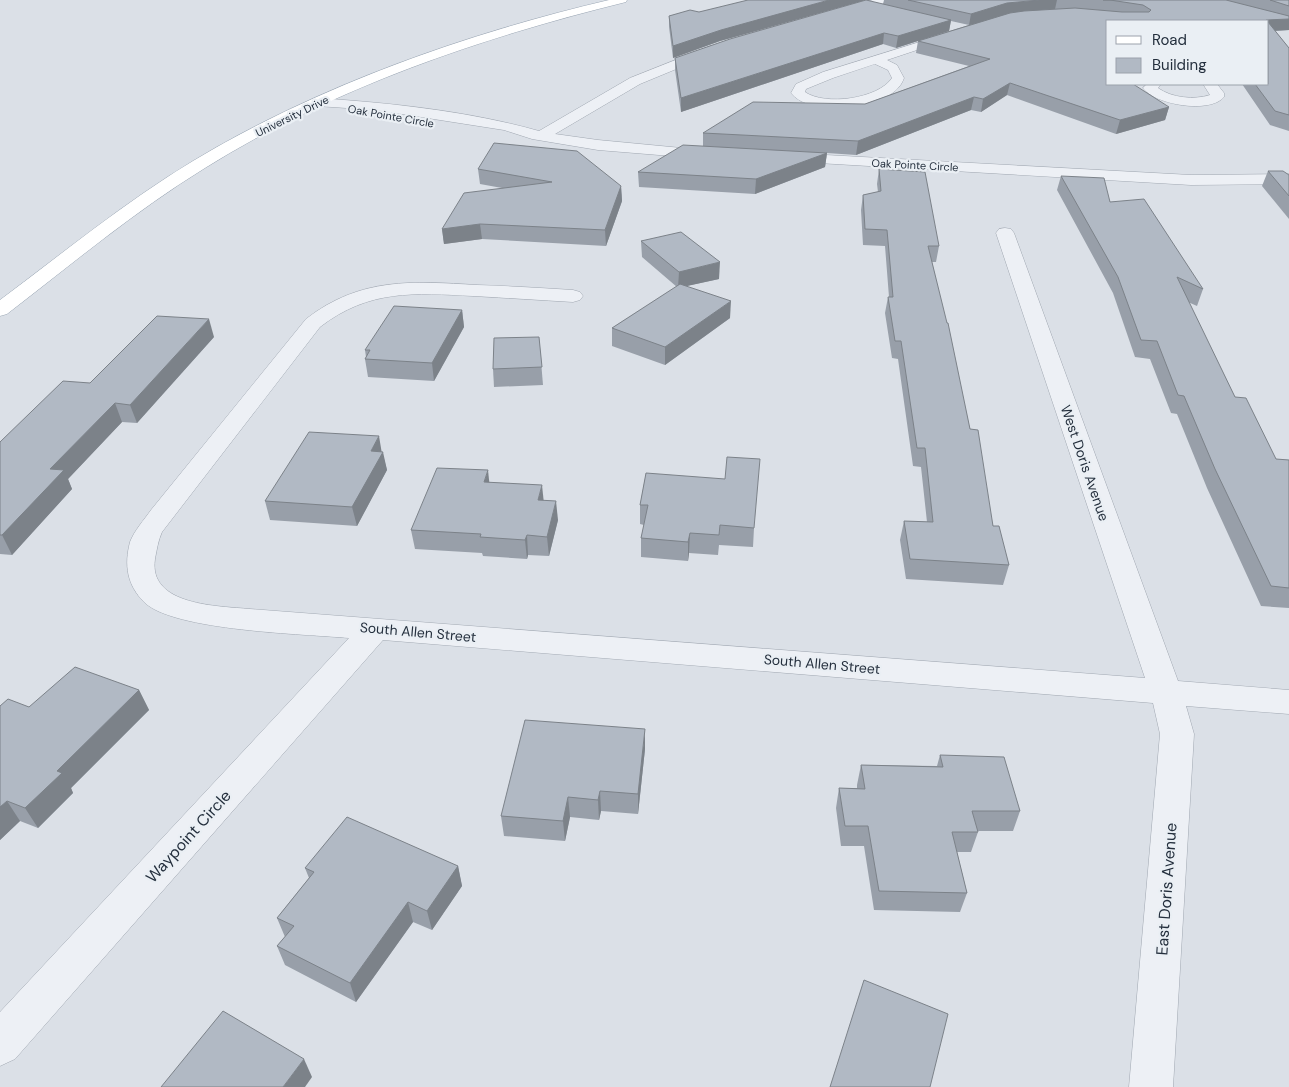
<svg xmlns="http://www.w3.org/2000/svg" width="1289" height="1087" viewBox="0 0 1289 1087" font-family="'DM Sans',sans-serif">
  <style>
    .lines { fill: none; stroke-linecap: round; stroke-linejoin: round }
    .minor-casing { stroke: #a0a7b1; stroke-width: 1 }
    .major-casing { stroke: #99a5b3; stroke-width: 1 }
    .minor { fill: #edf0f5; fill-rule: evenodd }
    .major { fill: #fff; fill-rule: evenodd }
    .wall { fill: #989fa9 }
    .shaded-wall { fill: #7c8289 }
    .building { fill: #b1b9c4; stroke: #7c8289 }
    .labels { text-anchor: middle; stroke-width: 4.5; stroke-linejoin: round; paint-order: stroke }
    .far-street-label { font-size: 11px; fill: #242f3d; stroke: #eaeff4 }
    .street-label { font-size: 14px; fill: #242f3d; stroke: #eaeff4 }
    .near-street-label { font-size: 16px; fill: #242f3d; stroke: #eaeff4 }
  </style>
  <rect width="100%" height="100%" fill="#dbe0e7"/>
  <g class="lines">
    <g class="minor-casing">
      <g id="minor">
        <polygon points="873,0 890,0 889,2 841,15 836,12 837,10"/>
        <path d="M 952,32 L 958,35 L 956,37 L 887,60 L 897,65 L 904,78 C 903,81 901,85 898,88 C 880,109 809,117 791,93 L 796,84 L 823,72 ZM 875,64 L 888,70 L 892,78 C 878,99 825,106 805,92 L 806,89 L 833,78 Z"/>
        <path d="M 711,46 L 717,50 L 715,53 L 640,84 L 555,134 L 598,140 L 713,151 L 716,154 L 713,157 L 708,159 L 598,150 L 532,139 L 504,130 L 376,110 L 317,106 L 310,102 L 317,98 C 391,103 468,111 539,131 L 630,78 Z"/>
        <path d="M 1147,84 L 1161,84 L 1158,88 C 1172,98 1194,100 1210,95 L 1203,84 L 1217,84 L 1224,93 L 1224,97 C 1210,114 1155,105 1143,88 Z"/>
        <polygon points="789,153 1191,175 1289,174 1289,184 1191,185 784,161 781,158 784,155"/>
        <path d="M 1005,228 L 1011,229 L 1014,233 L 1178,681 L 1289,690 L 1289,714 L 1186,706 L 1194,734 L 1173,1087 L 1129,1087 L 1160,734 L 1153,703 L 383,640 L 15,1059 L 0,1066 L 0,1012 L 349,638 C 306,634 173,631 144,602 C 127,585 124,565 130,542 C 134,531 144,520 151,510 L 306,319 C 360,277 413,281 477,285 C 509,286 541,288 573,290 L 580,292 L 583,296 L 580,300 L 573,302 C 540,300 507,298 473,296 C 415,293 369,289 320,327 L 162,532 C 158,541 157,549 155,559 C 148,606 219,606 250,609 L 1145,678 L 996,233 L 999,229 Z"/>
      </g>
    </g>
    <g class="major-casing">
      <path id="major" d="M 609,0 L 627,0 L 626,2 C 480,38 333,88 205,168 C 135,211 72,264 7,314 L 0,316 L 0,300 C 63,253 125,202 193,161 C 317,86 468,33 609,0 Z"/>
    </g>
    <use href="#minor" class="minor"/>
    <use href="#major" class="major"/>
  </g>
  <g class="wall">
    <polygon points="866,0 720,41 673,58 669,27 669,16 699,12"/>
    <polygon points="884,0 1289,0 1289,30 1275,31 1289,48 1289,131 1270,125 1242,84 1268,84 1268,21 1108,21 1108,84 1169,107 1165,120 1116,134 1007,95 981,112 971,110 856,155 827,153 825,167 755,194 639,187 638,172 703,146 703,133 865,104 969,66 916,53 918,41 969,25 951,21 949,31 896,48 883,44 681,112 675,70 675,58 883,4"/>
    <polygon points="478,169 621,186 622,201 606,246 482,239 444,244 442,229 502,188 480,184"/>
    <polygon points="879,169 939,246 936,262 932,262 970,429 993,526 1009,565 1003,585 906,579 900,540 904,521 927,522 921,467 913,466 898,359 892,358 885,313 888,297 889,297 885,246 863,245 861,210 863,195 878,192 877,184"/>
    <polygon points="1268,171 1289,175 1289,219 1262,186"/>
    <polygon points="1061,176 1110,202 1203,289 1197,306 1188,302 1235,397 1276,459 1289,460 1289,608 1261,606 1207,488 1177,414 1171,413 1150,359 1135,357 1113,293 1057,190"/>
    <polygon points="641,241 719,279 686,286 730,318 665,365 612,346 612,328 677,287 642,257"/>
    <polygon points="462,310 464,327 434,381 368,377 365,359 366,357 365,350"/>
    <polygon points="214,337 137,423 122,422 68,479 72,489 12,555 0,554 0,442 90,383"/>
    <polygon points="539,337 543,385 494,387 493,369"/>
    <polygon points="382,452 387,470 357,526 270,520 265,501"/>
    <polygon points="646,473 754,528 753,547 719,545 718,555 689,553 688,561 641,557 641,538 644,525 640,524 640,505"/>
    <polygon points="489,482 543,500 558,520 549,556 528,555 527,559 483,556 482,553 415,549 411,530"/>
    <polygon points="139,690 149,710 71,788 73,793 38,828 20,821 0,840 0,706 29,707"/>
    <polygon points="645,749 638,814 601,811 599,820 570,817 565,841 504,836 501,816"/>
    <polygon points="940,755 1020,811 1013,831 977,831 978,832 971,852 957,852 967,893 960,912 874,910 864,846 841,846 836,808 839,788 857,788 857,785 861,765 937,766"/>
    <polygon points="458,866 462,886 432,930 413,922 356,1002 285,965 277,946 285,937 277,918 309,878 305,868"/>
  </g>
  <g class="shaded-wall">
    <polygon points="829,0 866,0 720,41 673,58 673,46 721,30"/>
    <polygon points="1040,0 1057,0 1055,9 969,25 971,14 1007,3"/>
    <polygon points="1289,19 1289,30 1268,31 1268,21 1266,21 1266,20"/>
    <polygon points="951,20 949,31 896,48 898,36"/>
    <polygon points="884,33 883,44 681,112 681,98"/>
    <polygon points="1010,83 1007,95 981,112 983,99"/>
    <polygon points="974,97 971,110 856,155 858,141"/>
    <polygon points="1169,107 1165,120 1116,134 1120,120"/>
    <polygon points="827,153 825,167 755,194 756,179"/>
    <polygon points="621,186 622,201 606,246 605,230"/>
    <polygon points="480,224 482,239 444,244 442,229"/>
    <polygon points="720,262 719,279 678,288 679,272"/>
    <polygon points="731,301 730,318 665,365 665,347"/>
    <polygon points="462,310 464,327 434,381 432,363"/>
    <polygon points="209,319 214,337 137,423 130,405"/>
    <polygon points="115,403 122,422 68,479 72,489 12,555 2,535 50,469"/>
    <polygon points="379,436 382,454 383,452 387,470 357,526 352,507 371,451"/>
    <polygon points="488,470 490,489 484,482"/>
    <polygon points="542,485 544,504 538,500"/>
    <polygon points="556,501 558,520 549,556 547,537"/>
    <polygon points="690,533 689,553 688,561 688,542"/>
    <polygon points="527,535 528,555 527,559 525,540"/>
    <polygon points="139,690 149,710 71,788 73,793 38,828 25,808 57,771"/>
    <polygon points="645,729 645,749 638,814 638,794"/>
    <polygon points="600,791 601,811 599,820 598,800"/>
    <polygon points="568,797 570,817 565,841 563,821"/>
    <polygon points="7,801 20,821 0,840 0,807"/>
    <polygon points="458,866 462,886 432,930 427,911"/>
    <polygon points="408,902 413,922 356,1002 350,983"/>
    <polygon points="304,1059 312,1077 305,1087 283,1087"/>
  </g>
  <g class="building">
    <polygon points="748,0 829,0 721,30 673,46 669,16 690,10 699,12"/>
    <polygon points="866,0 951,20 898,36 884,33 681,98 675,58 730,39"/>
    <polygon points="908,0 1040,0 1007,3 971,14"/>
    <polygon points="1103,0 1226,0 1289,16 1289,19 1266,20 1267,21 1108,21 1108,84 1133,84 1169,107 1120,120 1010,83 983,99 974,97 858,141 703,133 753,102 865,104 990,59 918,41 1010,13 1024,11 1075,8 1122,12 1149,12 1151,10 1143,5 1110,0"/>
    <polygon points="1270,0 1289,0 1289,6"/>
    <polygon points="1268,22 1289,48 1289,115 1275,111 1255,84 1268,84"/>
    <polygon points="494,143 577,151 621,186 605,230 480,224 442,229 464,193 552,182 478,169"/>
    <polygon points="683,145 827,153 756,179 638,172"/>
    <polygon points="879,169 925,172 939,246 928,246 947,323 948,323 970,429 978,430 993,526 999,526 1009,565 910,559 904,521 933,522 925,448 917,448 901,341 895,341 888,297 893,297 887,230 865,229 863,195 881,191"/>
    <polygon points="1268,171 1283,171 1289,175 1289,196"/>
    <polygon points="1061,176 1104,178 1110,202 1144,199 1203,289 1177,277 1235,397 1246,398 1276,459 1289,460 1289,588 1271,586 1215,469 1184,396 1178,395 1157,341 1141,340 1118,277"/>
    <polygon points="681,232 720,262 679,272 641,241"/>
    <polygon points="680,284 731,301 665,347 612,328"/>
    <polygon points="394,306 462,310 432,363 365,359 370,350 365,350"/>
    <polygon points="157,316 209,319 130,405 115,403 50,469 64,470 2,535 0,535 0,442 63,381 90,383"/>
    <polygon points="539,337 542,367 493,369 494,338"/>
    <polygon points="309,432 379,436 371,451 383,452 352,507 265,501"/>
    <polygon points="727,457 760,459 754,528 720,525 719,535 690,533 688,542 641,538 648,505 640,505 646,473 725,479"/>
    <polygon points="437,468 488,470 484,482 542,485 538,500 556,501 547,537 527,535 525,540 480,537 481,534 411,530"/>
    <polygon points="75,667 139,690 57,771 62,773 25,808 7,801 0,807 0,706 8,699 29,707"/>
    <polygon points="525,720 645,729 638,794 600,791 598,800 568,797 563,821 501,816"/>
    <polygon points="940,755 1004,757 1020,811 972,811 978,832 952,832 967,893 879,891 868,826 845,826 839,788 865,789 861,765 943,767"/>
    <polygon points="347,817 458,866 427,911 408,902 350,983 277,946 294,926 277,918 314,872 305,868"/>
    <polygon points="864,980 948,1014 930,1087 830,1087"/>
    <polygon points="223,1011 304,1059 283,1087 161,1087"/>
  </g>
  <g class="labels">
    <g class="far-street-label">
      <text transform="translate(292 116) rotate(-26)" y="4">University Drive</text>
      <text transform="translate(391 116) rotate(10)" y="4">Oak Pointe Circle</text>
      <text transform="translate(915 165) rotate(3)" y="4">Oak Pointe Circle</text>
    </g>
    <g class="street-label">
      <text transform="translate(1085 463) rotate(71)" y="5">West Doris Avenue</text>
      <text transform="translate(418 632) rotate(5)" y="5">South Allen Street</text>
      <text transform="translate(822 664) rotate(5)" y="5">South Allen Street</text>
    </g>
    <g class="near-street-label">
      <text transform="translate(188 836) rotate(-48)" y="6">Waypoint Circle</text>
      <text transform="translate(1166 889) rotate(-86)" y="6">East Doris Avenue</text>
    </g>
  </g>
  <rect x="1106" y="20" width="162" height="65" fill="#eaeff4" stroke="#9ba2ab"/>
  <rect x="1116" y="36" width="25" height="8" fill="#ffffff" stroke="#9ba2ab"/>
  <text x="1152" y="45" font-size="15" fill="#242f3d">Road</text>
  <rect x="1116" y="58" width="25" height="15" fill="#b1b9c4" stroke="#9ba2ab"/>
  <text x="1152" y="70" font-size="15" fill="#242f3d">Building</text>
</svg>
